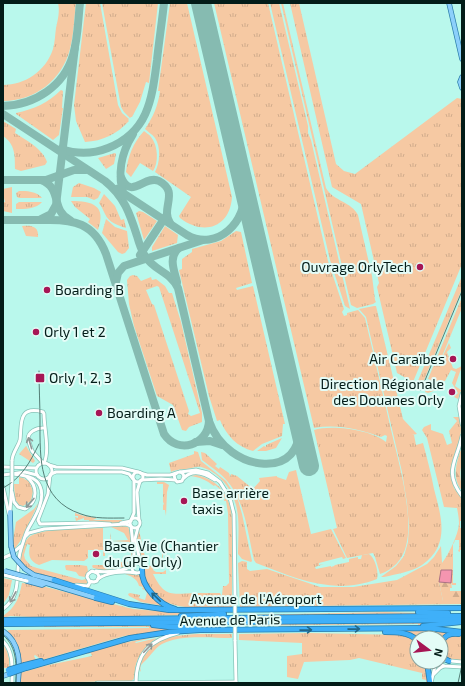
<svg xmlns="http://www.w3.org/2000/svg" width="465" height="686" viewBox="0 0 465 686" font-family="'Exo 2',sans-serif">
  <style>
    .grass { fill: url(#grass-tufts); fill-rule: evenodd }
    .forest { fill: url(#forest-firs) }
    .water { fill: #f595b0; stroke: #ac7182 }
    .lines { fill: none; stroke-linecap: round; stroke-linejoin: round }
    .taxiway { stroke: #86bbb1; stroke-width: 8 }
    .runway { stroke: #86bbb1; stroke-width: 20 }
    .minor-casing { stroke: #87c4b9; stroke-width: 4.5 }
    .major-casing { stroke: #2a7caa; stroke-width: 5.5 }
    .highway-casing { stroke: #2a7caa; stroke-width: 6 }
    .minor { stroke: #fff; stroke-width: 3 }
    .major { stroke: #8cd0fb; stroke-width: 4 }
    .highway { stroke: #3fb0f9; stroke-width: 4.5 }
    .tram { stroke: #547e76; stroke-width: 1 }
    .rail { stroke: #547e76; stroke-width: 1 }
    .minor-bridge-casing { stroke: #87c4b9; stroke-width: 4.5; stroke-linecap: butt }
    .major-bridge-casing { stroke: #2a7caa; stroke-width: 5.5; stroke-linecap: butt }
    .highway-bridge-casing { stroke: #2a7caa; stroke-width: 6; stroke-linecap: butt }
    .minor-bridge { stroke: #fff; stroke-width: 3 }
    .major-bridge { stroke: #8cd0fb; stroke-width: 4 }
    .highway-bridge { stroke: #3fb0f9; stroke-width: 4.5 }
    .oneway { stroke: #8e9997 }
    .oneway2 { stroke: #216688 }
    .poi-dot { fill: #a61655; stroke: #e4fcf7; stroke-width: 1.5 }
    .labels { text-anchor: middle; stroke-width: 4; stroke-linejoin: round; paint-order: stroke }
    .poi-label { font-size: 14px; fill: #031c18; stroke: #e4fcf7; text-anchor: start }
    .street-label { font-size: 14px; fill: #031c18; stroke: #e4fcf7 }
  </style>
  <defs>
    <pattern id="grass-tufts" width="24" height="20" patternUnits="userSpaceOnUse"><rect width="24" height="20" fill="#f6c9a3"/><path d="M3 7l-1-3M5 7V3M7 7l1-3M15 17l-1-3M17 17v-4M19 17l1-3" fill="none" stroke="#d1ac8c"/></pattern>
    <pattern id="forest-firs" width="22" height="20" patternUnits="userSpaceOnUse"><rect width="22" height="20" fill="#f6c9a3"/><path d="M5 1l3.5 6h-7zM16 11l3.5 6h-7z" fill="#d1ac8c"/></pattern>
  </defs>
  <rect width="100%" height="100%" fill="#b9f8ec"/>
  <g class="grass">
    <path d="M 58,3 L 76,3 C 74,18 74,34 70,49 C 62,80 35,101 3,101 L 3,85 C 25,85 46,71 53,49 C 55,42 55,35 56,28 C 58,19 60,11 58,3 Z"/>
    <path d="M 86,3 L 100,3 L 118,105 L 122,113 L 129,119 L 128,120 L 129,121 C 117,134 103,141 85,142 L 76,121 L 74,105 Z"/>
    <polygon points="102,3 158,3 149,83 146,82 140,102 132,117 131,117 130,118 124,112 121,107"/>
    <path d="M 170,3 L 187,3 L 232,197 C 230,228 203,236 180,218 L 179,216 L 191,197 L 155,172 C 160,163 161,147 155,138 C 152,134 148,132 145,129 C 153,117 158,106 160,91 L 158,91 Z"/>
    <path d="M 214,3 L 268,3 L 328,261 L 344,309 L 342,312 L 344,316 L 347,315 L 347,313 L 358,310 L 365,318 C 374,356 383,395 392,434 C 399,463 414,517 406,546 C 403,559 393,570 380,574 L 375,557 L 373,553 L 347,558 L 333,529 L 337,528 L 314,430 C 331,424 373,430 386,442 L 387,436 L 385,435 L 381,437 C 359,429 337,424 314,428 Z"/>
    <polygon points="270,3 279,3 308,126 308,133 311,140 350,309 345,306 330,260"/>
    <path d="M 281,3 L 283,3 L 326,188 C 333,201 352,202 358,215 L 372,276 L 375,300 L 376,302 L 373,304 L 357,308 L 351,305 Z"/>
    <polygon points="290,3 299,3 336,164 344,171 355,174 457,98 462,99 462,264 413,382 397,373 377,287 379,283 361,204 332,187"/>
    <path d="M 61,90 L 63,91 L 62,108 L 63,108 L 59,135 L 53,140 L 16,114 L 16,113 C 34,109 48,103 61,90 Z"/>
    <path d="M 3,121 L 16,129 L 15,133 C 26,140 43,149 47,162 L 45,165 L 21,171 L 15,169 C 15,155 15,144 3,136 Z"/>
    <path d="M 144,131 C 146,133 149,134 151,137 C 158,145 159,163 153,171 L 140,163 L 131,177 L 126,172 C 128,156 133,143 144,131 Z"/>
    <polygon points="115,153 116,154 114,164 106,169 98,158"/>
    <polygon points="79,183 94,188 101,192 98,198 94,200 87,197 71,197 73,187"/>
    <polygon points="12,187 12,213 3,211 3,202 5,202 4,198 3,198 3,189"/>
    <path d="M 19,191 C 26,191 37,191 42,198 L 19,198 L 17,197 L 16,193 Z"/>
    <path d="M 104,194 L 115,206 L 121,220 L 124,219 L 126,228 C 119,226 108,222 105,214 C 103,210 102,207 99,203 Z"/>
    <path d="M 71,201 C 92,201 107,205 98,230 L 88,222 L 90,219 L 75,207 Z"/>
    <path d="M 19,202 L 42,202 C 37,209 24,209 16,209 L 16,204 Z"/>
    <polygon points="139,211 143,212 157,221 144,240 137,216 136,213"/>
    <polygon points="106,219 115,227 127,231 129,248 125,253 122,254 118,252 102,233"/>
    <path d="M 22,226 C 31,225 39,226 38,237 L 26,236 Z"/>
    <polygon points="165,226 178,235 177,243 152,251 152,247"/>
    <path d="M 236,231 L 241,232 L 252,283 L 236,288 L 237,290 L 253,286 L 285,424 L 283,424 L 282,436 L 262,444 L 253,451 C 237,447 226,435 220,420 L 217,421 L 209,396 L 179,270 L 182,269 L 182,259 L 192,252 L 192,249 L 221,241 Z"/>
    <path d="M 133,275 L 137,276 L 141,281 L 151,277 L 152,280 L 156,279 L 165,286 L 169,293 L 172,293 L 181,322 L 202,413 L 202,422 L 189,427 L 186,431 L 182,430 L 173,405 L 157,396 L 134,326 L 129,304 L 127,280 L 130,276 ZM 157,286 L 159,287 L 200,413 L 191,416 L 188,414 L 189,411 L 154,305 L 152,304 L 146,290 Z"/>
    <polygon points="462,276 462,289 420,390 416,387 417,383"/>
    <polygon points="462,297 462,308 438,366 449,343 451,348 447,352 453,368 456,369 462,366 455,386 461,390 462,388 458,399 454,397 458,393 452,383 456,372 451,370 445,381 433,383 432,381 434,389 436,390 428,393 425,392 430,380 431,380 428,379"/>
    <path d="M 374,306 L 376,306 L 403,419 L 417,434 L 412,435 L 414,435 L 416,445 L 423,443 C 427,458 431,473 434,489 C 441,516 451,545 422,565 C 411,572 397,574 384,577 L 381,577 L 396,566 L 404,556 L 408,542 L 409,526 L 407,503 L 402,472 L 366,317 L 359,309 Z"/>
    <path d="M 453,417 L 459,417 L 461,429 L 460,439 L 453,459 L 451,474 L 454,488 L 462,499 L 462,521 L 460,521 L 460,528 L 462,528 L 462,550 L 460,550 L 460,552 L 458,551 L 459,549 L 459,540 L 455,540 L 454,543 L 453,544 L 453,583 L 456,583 L 456,585 L 452,585 L 451,583 L 451,570 L 439,582 L 443,601 L 462,601 L 462,604 L 240,607 L 238,563 L 242,561 L 247,562 L 247,569 L 250,571 L 267,569 L 320,587 L 353,587 L 397,580 L 427,564 L 434,557 L 441,546 L 442,563 C 449,554 458,535 459,524 C 459,519 458,513 457,508 L 444,507 L 427,438 L 422,430 L 424,427 L 431,424 L 431,430 L 443,434 L 447,445 L 452,443 L 449,431 L 457,421 Z"/>
    <polygon points="282,438 276,448 266,451 257,451 264,446 266,447 266,445"/>
    <polygon points="26,446 35,461 33,463 19,454"/>
    <path d="M 194,451 L 198,452 L 201,461 L 226,481 L 238,500 L 242,514 L 252,561 L 251,562 L 242,559 L 238,554 C 238,538 240,520 236,505 C 232,489 218,471 201,467 C 196,466 191,469 186,469 C 180,470 177,469 171,472 L 169,463 L 194,454 Z"/>
    <path d="M 201,452 L 205,453 L 217,464 L 215,466 L 219,469 L 220,467 L 229,473 L 230,477 L 231,474 L 237,476 L 253,489 L 260,481 L 259,478 L 277,476 L 277,477 L 286,480 L 289,472 L 296,470 L 311,534 L 331,529 L 346,558 L 343,559 L 342,557 L 319,563 L 319,565 L 324,564 L 315,567 L 316,569 L 331,566 L 331,567 L 334,566 L 335,565 L 349,562 L 349,559 L 358,557 L 358,559 L 361,559 L 362,555 L 369,554 C 375,558 379,572 377,579 C 334,596 295,578 256,563 L 254,560 C 248,535 245,502 228,482 C 221,473 211,467 202,460 Z"/>
    <path d="M 197,475 C 218,480 230,494 232,518 L 232,607 C 204,607 166,614 149,587 C 145,579 144,569 141,560 C 139,552 134,538 139,530 L 147,566 L 161,565 L 162,564 L 162,553 L 163,554 L 162,565 L 154,567 L 153,570 L 156,572 L 163,572 L 166,570 L 166,574 L 153,574 C 165,597 169,594 195,593 L 196,595 L 198,593 L 220,593 L 221,595 L 222,595 L 223,586 L 226,586 L 229,583 L 228,513 L 226,501 L 224,501 L 225,498 L 220,493 L 221,490 L 215,485 L 214,486 C 206,480 200,477 190,476 Z"/>
    <polygon points="19,477 26,479 24,479 29,481 33,491 31,501 23,506 19,505 15,499 14,484 19,484"/>
    <polygon points="157,482 164,482 169,485 167,492 166,516 165,510 163,510 163,505 164,504 163,502 163,484 157,484"/>
    <polygon points="39,502 21,540 14,550 13,540 16,522 34,509"/>
    <polygon points="75,513 84,516 97,518 93,520 122,520 122,522 114,524 89,521 89,520 84,520 84,518 76,521 75,517 78,518 78,516 75,516"/>
    <path d="M 122,526 L 128,527 C 132,534 133,555 131,563 L 128,566 L 106,571 L 93,568 L 92,566 L 93,565 L 119,565 L 119,562 L 131,562 L 131,546 L 129,546 L 129,542 L 110,541 L 110,532 L 111,541 L 128,540 L 124,533 L 111,527 Z"/>
    <path d="M 103,528 L 103,547 L 105,547 L 105,556 L 103,556 L 103,550 L 88,550 L 88,558 L 84,561 L 52,560 L 39,565 C 29,561 28,555 30,545 L 27,544 L 24,555 L 25,559 L 31,566 L 37,568 L 82,580 L 86,579 L 88,582 L 86,584 L 80,585 L 36,573 L 27,569 L 20,561 C 22,554 23,543 28,538 C 39,527 86,529 103,528 Z"/>
    <polygon points="66,565 80,565 87,566 88,571 85,577 79,576 76,572 66,570 65,566"/>
    <path d="M 122,573 L 140,575 L 142,581 L 163,606 L 141,602 L 129,596 L 128,594 L 130,593 L 140,595 L 139,598 L 145,600 L 147,593 L 145,590 L 142,589 L 143,587 L 139,586 C 137,578 131,576 122,573 Z"/>
    <polygon points="3,578 12,580 9,595 3,604"/>
    <path d="M 22,583 L 38,585 L 133,609 L 183,613 L 183,615 L 52,618 L 10,616 L 3,618 L 3,616 C 16,607 19,598 22,583 Z"/>
    <polygon points="386,612 423,613 430,615 387,614 377,615 287,616 257,615 239,616 239,615"/>
    <polygon points="435,621 435,624 430,622 425,624 428,625 418,625 418,624 239,626 301,623 358,623"/>
    <path d="M 104,625 L 149,626 L 177,628 L 178,630 L 124,636 L 42,660 L 35,655 L 34,656 L 36,660 L 21,665 C 21,651 18,640 7,631 L 9,630 L 149,628 L 149,627 L 44,627 L 44,626 Z"/>
    <polygon points="405,630 453,632 441,640 441,638 417,638 405,632"/>
    <polygon points="309,633 403,635 413,639 417,644 417,662 426,662 429,683 426,683 426,680 422,679 422,673 359,658 350,660 304,662 298,679 287,677 287,656 302,654 302,643 239,640 239,634"/>
    <path d="M 198,634 L 232,634 L 232,638 C 211,638 180,634 162,644 C 155,648 152,654 147,659 C 142,664 139,665 141,672 L 138,668 C 151,637 169,636 198,634 Z"/>
    <path d="M 455,634 L 462,635 L 462,660 L 458,660 L 458,661 C 455,661 451,661 448,660 C 441,655 438,643 446,637 C 448,636 453,635 455,634 Z"/>
    <path d="M 163,635 L 135,642 L 136,643 L 157,638 C 146,646 137,655 135,669 C 135,674 136,677 132,681 L 20,683 L 20,673 L 44,666 L 92,656 L 91,653 L 73,656 L 123,643 Z"/>
    <path d="M 3,644 C 8,651 10,659 9,668 L 3,668 Z"/>
  </g>
  <g class="forest">
    <path d="M 462,446 L 462,465 C 458,473 462,482 462,491 C 451,477 457,461 462,446 Z"/>
    <polygon points="439,582 451,583 452,588 450,588 450,591 462,591 462,601 443,601"/>
  </g>
  <polygon class="water" points="441,570 452,570 451,583 439,582"/>
  <g class="lines">
    <g class="taxiway">
      <path d="M 3,106 C 35,105 64,86 73,55 C 78,39 78,20 80,3"/>
      <path d="M 3,114 L 105,181 C 124,196 130,214 137,236 C 139,243 141,250 145,256 C 154,271 170,271 178,288 L 209,421 C 227,474 308,482 298,421"/>
      <path d="M 61,149 C 76,154 93,154 108,148 C 149,132 152,98 157,60 C 159,41 162,22 164,3"/>
      <path d="M 121,177 C 131,201 145,174 159,181 C 180,192 160,208 170,223"/>
      <polyline points="3,180 46,180 74,170 86,170"/>
      <path d="M 41,180 C 63,188 50,210 70,220"/>
      <path d="M 117,189 L 187,235 C 217,252 248,221 244,190"/>
      <path d="M 124,196 C 117,175 121,153 133,134"/>
      <polyline points="41,219 51,214 56,205 75,47"/>
      <path d="M 3,220 C 17,220 30,220 44,220 C 74,219 94,223 106,254 L 164,434 C 178,455 208,445 209,421"/>
      <polyline points="140,255 166,216"/>
      <polyline points="116,282 118,273 124,266 203,240"/>
      <path d="M 177,282 C 174,270 168,257 179,248"/>
      <polyline points="196,442 210,441 222,445"/>
    </g>
    <polyline class="runway" points="201,3 309,466"/>
    <g class="minor-casing">
      <g id="minor">
        <polyline points="462,394 459,406 462,424"/>
        <path d="M 43,428 C 36,428 28,432 28,439 L 32,451 L 43,463"/>
        <path d="M 462,436 C 457,461 443,471 462,496"/>
        <path d="M 12,461 C 12,453 18,447 20,440 C 22,425 17,405 43,412 L 44,414 C 44,428 50,451 44,463"/>
        <circle cx="44" cy="471" r="8"/>
        <polyline points="49,465 56,467 122,468 138,472"/>
        <polyline points="3,467 36,468"/>
        <polyline points="180,472 196,470 208,473 220,482 230,498 234,514 235,596"/>
        <circle cx="138" cy="477" r="5"/>
        <path d="M 140,473 L 147,475 L 170,475 C 176,474 181,468 184,476 L 182,481 L 177,482 L 175,479 L 174,475 L 177,473"/>
        <polyline points="51,474 56,472 122,472 129,474 133,479"/>
        <polyline points="3,475 25,472 37,475"/>
        <polyline points="50,475 48,494 38,520 40,524 94,523 110,524"/>
        <path d="M 184,478 C 193,468 206,474 215,480"/>
        <polyline points="141,480 161,479 175,480"/>
        <polyline points="3,487 9,514"/>
        <path d="M 12,492 L 14,502 L 18,507 L 25,509 C 38,502 38,486 27,477"/>
        <polyline points="10,512 12,481"/>
        <circle cx="135" cy="523" r="5"/>
        <polyline points="131,520 134,513 134,480"/>
        <polyline points="139,520 137,492 140,481"/>
        <polyline points="121,523 131,521"/>
        <polyline points="138,527 135,539 141,565"/>
        <polyline points="26,536 29,533 44,529 126,524 131,526 134,553 134,564"/>
        <polyline points="3,558 10,555 21,546"/>
        <circle cx="137" cy="568" r="5"/>
        <path d="M 96,571 C 105,573 126,571 133,565"/>
        <path d="M 98,579 C 107,572 124,571 136,573"/>
        <polyline points="76,585 88,586 90,582 87,577 88,574 92,571 97,573 99,576 97,581 94,582 89,581"/>
        <path d="M 3,609 C 24,594 14,570 21,549 C 23,543 25,535 28,529 C 35,517 46,500 40,486 C 36,476 22,475 13,474"/>
        <polyline points="235,640 236,682"/>
        <path d="M 3,641 C 14,652 12,668 12,683"/>
        <polyline points="441,660 462,662"/>
        <polyline points="436,662 444,666 462,667"/>
        <polyline points="434,674 440,668 444,666"/>
        <polyline points="97,683 236,682"/>
        <path d="M 136,683 C 136,653 150,640 178,633"/>
        <polyline points="431,683 436,662"/>
      </g>
    </g>
    <g class="major-casing">
      <g id="major">
        <polyline points="449,3 462,59"/>
        <polyline points="462,77 460,82 462,88"/>
        <polyline points="10,512 11,546"/>
        <polyline points="25,569 34,575 54,580"/>
        <polyline points="26,577 96,598"/>
        <polyline points="27,581 42,585 46,583"/>
        <path d="M 3,631 C 21,643 20,664 18,683"/>
        <polyline points="3,676 9,674"/>
      </g>
    </g>
    <g class="highway-casing">
      <g id="highway">
        <path d="M 142,570 C 141,587 160,605 175,609"/>
        <polyline points="54,580 129,604 169,610 462,608"/>
        <polyline points="96,598 112,602"/>
        <polyline points="418,612 448,613"/>
        <polyline points="181,616 224,614"/>
        <polyline points="3,620 462,616"/>
        <polyline points="3,624 462,620"/>
        <polyline points="153,625 170,627 198,627"/>
        <polyline points="423,626 461,622"/>
        <path d="M 385,632 C 397,632 408,632 417,640"/>
        <path d="M 441,643 C 445,635 450,633 459,634"/>
        <polyline points="441,654 445,659 449,661"/>
        <polyline points="427,662 430,683"/>
        <polyline points="25,665 41,661"/>
        <polyline points="26,668 130,638 169,632 200,630 428,628 462,632"/>
      </g>
    </g>
    <use href="#minor" class="minor"/>
    <use href="#major" class="major"/>
    <use href="#highway" class="highway"/>
    <g class="tram">
      <path d="M 3,635 C 18,648 16,665 16,683"/>
      <polyline points="458,683 462,665"/>
    </g>
    <g class="rail">
      <path d="M 39,371 C 39,388 40,404 40,421 C 40,458 38,500 81,514 C 94,519 110,518 124,518"/>
      <polyline points="421,390 462,291"/>
      <path d="M 3,488 C 22,478 30,462 39,444"/>
    </g>
    <g class="minor-bridge-casing">
      <g id="minor-bridge">
        <polyline points="12,461 12,481"/>
        <polyline points="4,575 27,581"/>
        <polyline points="235,596 235,640"/>
      </g>
    </g>
    <g class="major-bridge-casing">
      <g id="major-bridge">
        <polyline points="11,546 14,557 25,569"/>
        <polyline points="5,571 26,577"/>
      </g>
    </g>
    <g class="highway-bridge-casing">
      <g id="highway-bridge">
        <polyline points="8,670 25,665"/>
        <polyline points="9,674 26,668"/>
      </g>
    </g>
    <use href="#minor-bridge" class="minor-bridge"/>
    <use href="#major-bridge" class="major-bridge"/>
    <use href="#highway-bridge" class="highway-bridge"/>
  </g>
  <defs><path id="oneway-shaft" d="M-6 0H5M1.5-3L5.5 0L1.5 3" fill="none" stroke-width="1.6" stroke-linecap="round" stroke-linejoin="round"/></defs>
  <g class="oneway">
    <use href="#oneway-shaft" transform="translate(30 443) rotate(-106)"/>
    <use href="#oneway-shaft" transform="translate(30 503) rotate(131)"/>
    <use href="#oneway-shaft" transform="translate(13 597) rotate(119)"/>
    <use href="#oneway-shaft" transform="translate(148 648) rotate(-46)"/>
  </g>
  <g class="oneway2">
    <use href="#oneway-shaft" transform="translate(156 597) rotate(-136)"/>
    <use href="#oneway-shaft" transform="translate(354 629) rotate(-1)"/>
    <use href="#oneway-shaft" transform="translate(306 630) rotate(-1)"/>
  </g>
  <g class="poi-dot">
    <circle cx="420" cy="267" r="4"/>
    <circle cx="47" cy="290" r="4"/>
    <circle cx="36" cy="332" r="4"/>
    <circle cx="453" cy="359" r="4"/>
    <rect x="35" y="373" width="10" height="10" rx="2"/>
    <circle cx="452" cy="392" r="4"/>
    <circle cx="99" cy="413" r="4"/>
    <circle cx="184" cy="501" r="4"/>
    <circle cx="96" cy="554" r="4"/>
  </g>
  <g class="labels">
    <g class="poi-label">
      <text x="412" y="272" text-anchor="end">Ouvrage OrlyTech</text>
      <text x="55" y="295">Boarding B</text>
      <text x="44" y="337">Orly 1 et 2</text>
      <text x="445" y="364" text-anchor="end">Air Caraïbes</text>
      <text x="49" y="383">Orly 1, 2, 3</text>
      <text x="444" y="389" text-anchor="end">Direction Régionale<tspan x="444" dy="16">des Douanes Orly</tspan></text>
      <text x="107" y="418">Boarding A</text>
      <text x="192" y="498">Base arrière<tspan x="192" dy="16">taxis</tspan></text>
      <text x="104" y="551">Base Vie (Chantier<tspan x="104" dy="16">du GPE Orly)</tspan></text>
    </g>
    <g class="street-label">
      <text x="256" y="604">Avenue de l'Aéroport</text>
      <text transform="translate(230 620) rotate(-1)" y="5">Avenue de Paris</text>
    </g>
  </g>
  <rect width="465" height="686" fill="none" stroke="#031c18" stroke-width="8"/>
  <g transform="translate(429 650) rotate(105)"><circle r="19" fill="#e4fcf7" stroke="#8aa29e"/>
  <path d="M0-3L7 15L0 10L-7 15Z" fill="#a61655"/>
  <text y="-6" font-size="11" font-weight="bold" text-anchor="middle" fill="#031c18">N</text>
  </g>
</svg>
